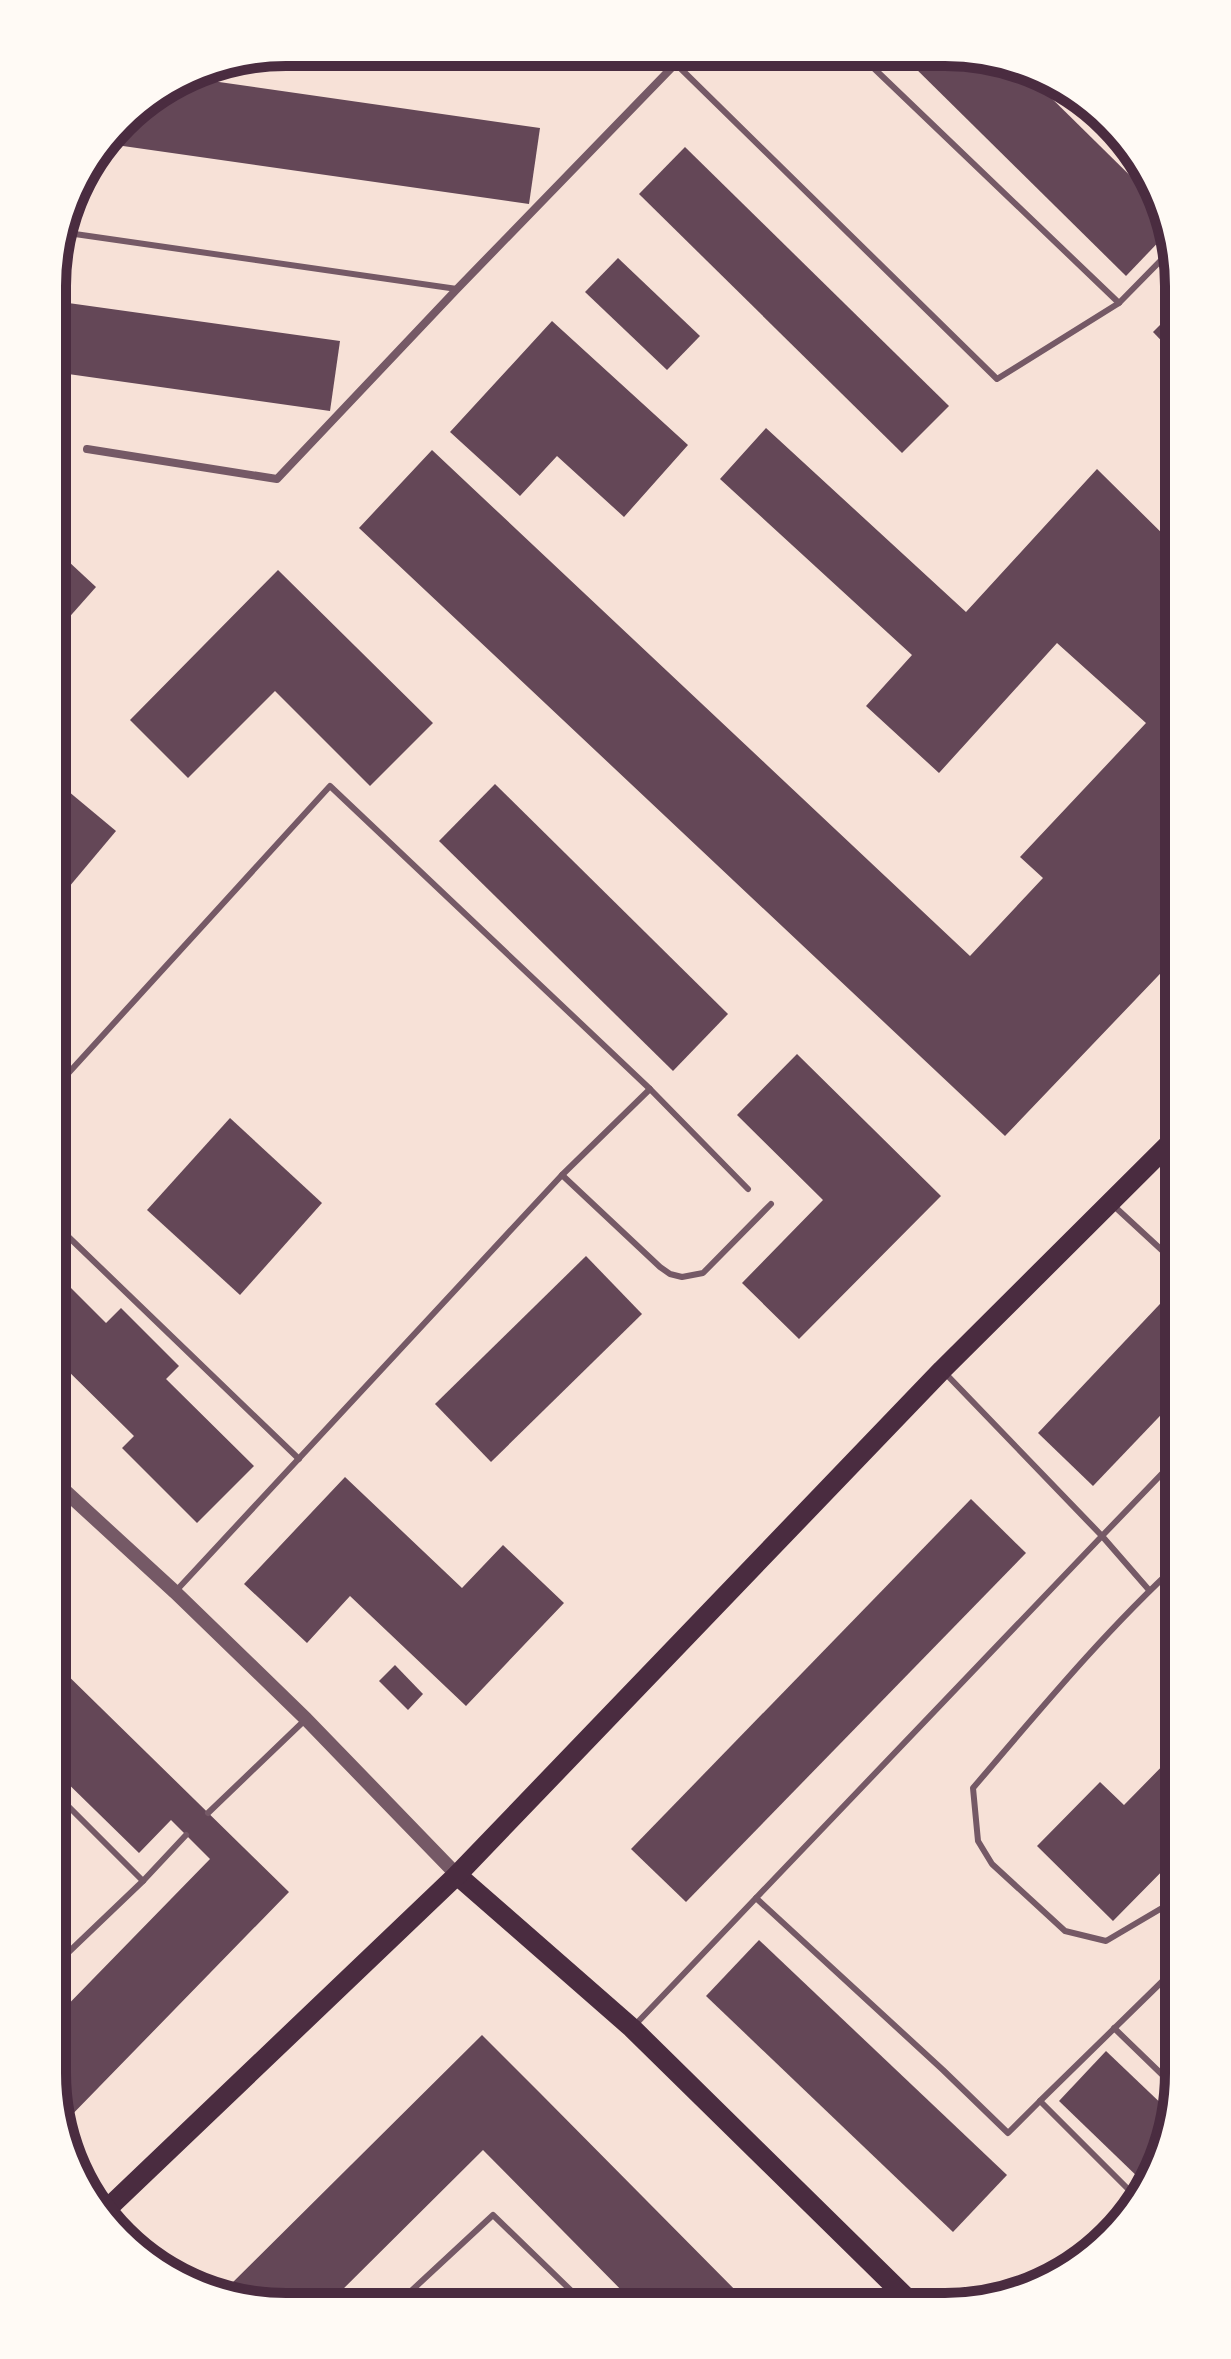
<svg xmlns="http://www.w3.org/2000/svg" width="1231" height="2359" viewBox="0 0 1231 2359" font-family="'Noto Sans',sans-serif">
  <style>
    .building { fill: #644757 }
    .lines { fill: none; stroke-linecap: round; stroke-linejoin: round }
    .service { stroke: #755966; stroke-width: 6 }
    .minor { stroke: #755966; stroke-width: 8 }
    .tertiary { stroke: #755966; stroke-width: 14 }
    .primary { stroke: #4a2c40; stroke-width: 20 }
    .rim { fill: none; stroke: #4a2c40; stroke-width: 10 }
  </style>
  <rect width="100%" height="100%" fill="#f7e1d7"/>
  <g class="building">
    <polygon points="903,56 990,56 1028,75 1167,212 1170,230 1126,276"/>
    <polygon points="184,77 540,128 529,204 116,145 119,127 131,110"/>
    <polygon points="685,147 949,406 902,453 639,194"/>
    <polygon points="618,258 700,336 667,370 585,292"/>
    <polygon points="54,301 340,341 330,411 54,372"/>
    <polygon points="1179,306 1179,359 1153,332"/>
    <polygon points="552,321 688,445 624,517 557,456 520,496 450,432"/>
    <polygon points="766,428 966,612 1097,469 1179,550 1179,954 1005,1136 359,528 432,450 970,956 1043,878 1020,857 1146,723 1057,643 939,773 866,706 912,655 720,479"/>
    <polygon points="54,548 96,587 57,631 54,628"/>
    <polygon points="278,570 433,723 370,786 275,691 188,778 130,720"/>
    <polygon points="495,784 728,1014 673,1071 439,841"/>
    <polygon points="62,786 116,831 53,906 53,797"/>
    <polygon points="797,1054 941,1196 799,1339 742,1283 823,1200 737,1115"/>
    <polygon points="230,1118 322,1203 240,1295 147,1210"/>
    <polygon points="586,1256 642,1314 491,1462 435,1404"/>
    <polygon points="53,1270 106,1323 121,1308 179,1366 166,1379 254,1466 197,1523 122,1448 134,1436 54,1357 53,1358"/>
    <polygon points="1176,1287 1179,1290 1179,1396 1093,1486 1038,1433"/>
    <polygon points="345,1477 462,1588 503,1545 564,1603 466,1706 350,1596 307,1643 244,1584"/>
    <polygon points="971,1499 1026,1553 686,1902 631,1849"/>
    <polygon points="52,1660 289,1892 61,2126 52,2073 52,2021 210,1859 171,1820 139,1853 52,1768"/>
    <polygon points="395,1665 423,1694 408,1710 379,1681"/>
    <polygon points="1179,1749 1179,1854 1113,1921 1037,1846 1100,1782 1124,1805"/>
    <polygon points="759,1940 1007,2175 953,2232 706,1996"/>
    <polygon points="482,2035 541,2094 751,2306 637,2306 483,2150 327,2305 255,2305 224,2291"/>
    <polygon points="1106,2051 1170,2112 1143,2182 1059,2101"/>
  </g>
  <g class="lines">
    <g class="service">
      <polyline points="614,54 676,64 997,379 1119,303"/>
      <polyline points="861,56 1119,303 1173,248"/>
      <polyline points="61,232 457,289"/>
      <polyline points="53,1090 330,786 650,1089 748,1189"/>
      <polyline points="562,1175 660,1267 670,1274 682,1277 703,1273 771,1204"/>
      <polyline points="1114,1206 1179,1266"/>
      <polyline points="53,1222 299,1459"/>
      <polyline points="945,1373 1102,1536 756,1898 943,2070 1008,2133 1040,2101 1137,2198"/>
      <polyline points="1149,1590 1102,1536 1179,1456"/>
      <polyline points="175,1592 562,1175 650,1089"/>
      <polyline points="52,1790 143,1881 186,1835"/>
      <polyline points="208,1813 306,1719"/>
      <path d="M 1179,1898 L 1106,1941 L 1065,1931 L 992,1864 L 978,1841 L 973,1788 C 1039,1711 1104,1632 1179,1563"/>
      <polyline points="52,1968 143,1881"/>
      <polyline points="634,2026 756,1898"/>
      <polyline points="1114,2028 1178,2090"/>
      <polyline points="1040,2101 1178,1966"/>
      <polyline points="396,2305 493,2215 587,2306"/>
    </g>
    <polyline class="minor" points="87,449 277,479 457,289 685,54"/>
    <polyline class="tertiary" points="53,1480 175,1592 306,1719 457,1875"/>
    <g class="primary">
      <polyline points="457,1875 632,2028 916,2307"/>
      <polyline points="106,2210 457,1875 942,1370 1179,1134"/>
    </g>
  </g>
  <path d="M0 0H1231V2359H0ZM286 66H945A220 220 0 0 1 1165 286V2073A220 220 0 0 1 945 2293H286A220 220 0 0 1 66 2073V286A220 220 0 0 1 286 66Z" fill="#fffaf5" fill-rule="evenodd"/>
  <path class="rim" d="M286 66H945A220 220 0 0 1 1165 286V2073A220 220 0 0 1 945 2293H286A220 220 0 0 1 66 2073V286A220 220 0 0 1 286 66Z"/>
</svg>
